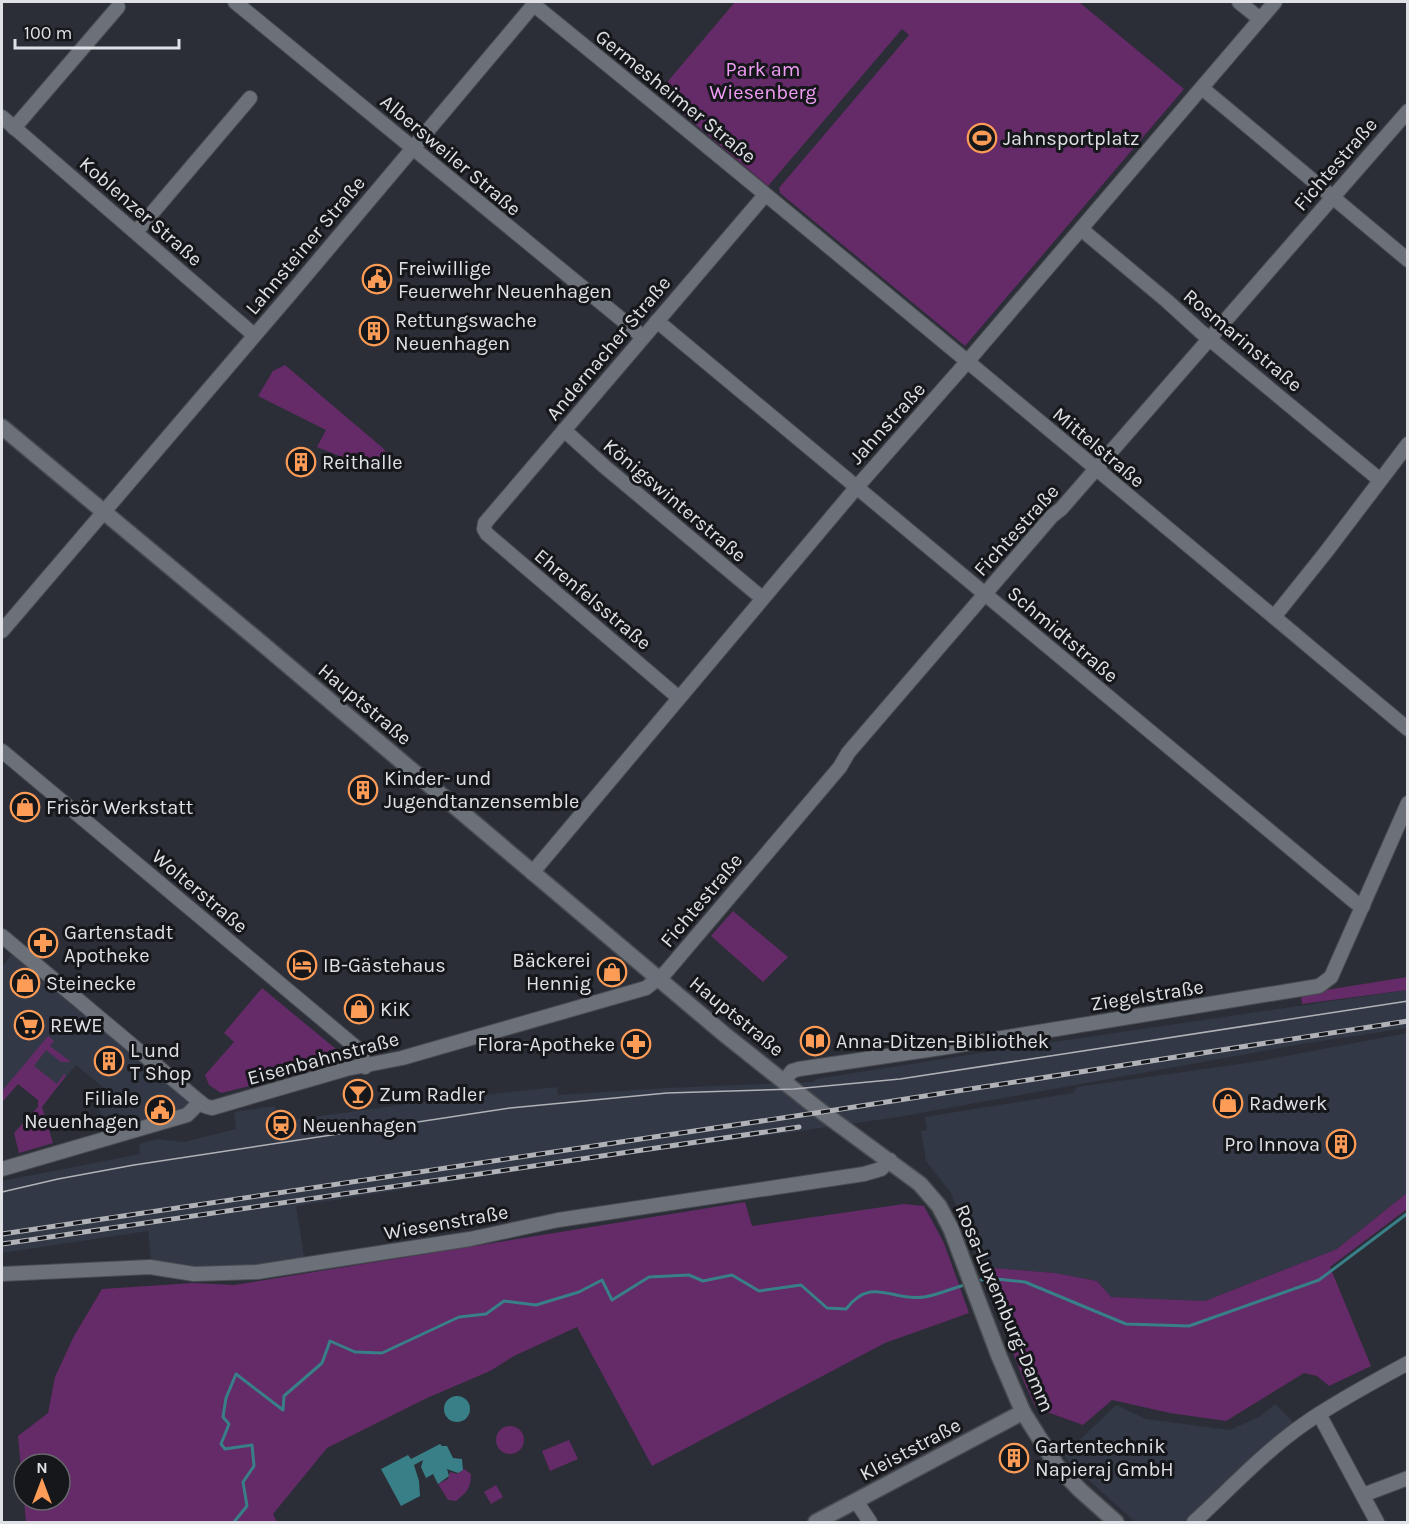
<svg xmlns="http://www.w3.org/2000/svg" width="1409" height="1524" viewBox="0 0 1409 1524" font-family="Karla,sans-serif">
  <style>
    .built { fill: #323845 }
    .green { fill: #652a68; fill-rule: evenodd }
    .water { fill: #387f88 }
    .lines { fill: none; stroke-linecap: round; stroke-linejoin: round }
    .stream { stroke: #387f88; stroke-width: 3 }
    .street-casing { stroke: #494c51; stroke-width: 16 }
    .secondary-casing { stroke: #494c51; stroke-width: 18 }
    .street { stroke: #6c7079; stroke-width: 14 }
    .secondary { stroke: #6c7079; stroke-width: 15 }
    .tram { stroke: #b0b2b8; stroke-width: 1.5 }
    .rail-casing { stroke: #b0b2b8; stroke-width: 5 }
    .rail { stroke: #15171a; stroke-width: 3; stroke-dasharray: 9; stroke-linecap: butt }
    .labels { text-anchor: middle; stroke-width: 6; stroke-linejoin: round; paint-order: stroke }
    .park-label { font-size: 20px; fill: #f19df5; stroke: #15171a }
    .street-label { font-size: 20px; fill: #dfe1e6; stroke: #15171a }
    .poi-label { font-size: 20px; fill: #dfe1e6; stroke: #15171a; text-anchor: start }
  </style>
  <rect width="100%" height="100%" fill="#2b2e36"/>
  <g class="built">
    <polygon points="13,953 188,1101 187,1111 106,1137 97,1100 109,1092 76,1065 58,1086 33,1066 2,1102 2,967"/>
    <polygon points="1407,990 1407,1028 1308,1043 898,1117 564,1164 296,1206 305,1262 215,1271 151,1260 148,1231 2,1253 2,1181 140,1154 139,1144 157,1139 184,1142 236,1129 234,1112 275,1106 278,1122 435,1100 557,1087 558,1095 666,1088 814,1082 816,1079 1006,1049"/>
    <polygon points="1407,1033 1407,1193 1337,1249 1205,1301 1111,1297 1097,1281 1055,1273 981,1267 951,1193 926,1161 921,1131 927,1130 925,1117 1073,1093 1077,1087 1260,1061"/>
    <polygon points="1275,1404 1296,1425 1279,1437 1187,1522 1135,1522 1070,1463 1064,1455 1116,1405 1146,1419 1230,1430 1259,1417"/>
  </g>
  <g class="green">
    <polygon points="735,2 1079,2 1184,89 965,346 780,193 779,188 909,35 902,29 768,186 658,93"/>
    <polygon points="285,365 384,449 388,457 387,465 372,469 317,447 326,430 258,396 273,371"/>
    <polygon points="733,911 788,957 763,982 711,936"/>
    <polygon points="1407,977 1407,990 1302,1004 1301,994"/>
    <polygon points="262,988 348,1059 304,1073 221,1093 209,1085 205,1075 234,1042 224,1033"/>
    <polygon points="48,1036 54,1041 50,1046 71,1062 61,1062 46,1050 34,1066 57,1084 64,1074 66,1076 42,1107 53,1143 19,1153 14,1133 38,1107 38,1100 18,1084 2,1102 2,1091"/>
    <polygon points="1407,1193 1407,1209 1330,1267 1371,1366 1329,1386 1317,1376 1304,1373 1226,1421 1170,1413 1112,1400 1083,1425 1036,1408 1024,1382 981,1267 1055,1273 1097,1281 1111,1297 1205,1301 1337,1249"/>
    <path d="M 745,1202 L 752,1226 L 904,1204 L 924,1206 L 944,1243 L 969,1313 L 885,1343 L 652,1466 L 577,1327 L 514,1356 L 490,1371 L 427,1398 L 327,1448 L 273,1514 L 277,1522 L 26,1522 L 18,1436 L 48,1413 L 55,1377 L 74,1336 L 102,1289 L 193,1283 L 234,1285 ZM 24,1464 L 60,1464 L 60,1500 L 24,1500 Z"/>
    <circle cx="510" cy="1440" r="14"/>
    <polygon points="569,1440 578,1459 550,1471 542,1451"/>
    <path d="M 464,1469 L 471,1474 C 471,1488 467,1492 456,1501 L 448,1500 L 438,1484 L 448,1479 L 450,1472 L 457,1474 Z"/>
    <polygon points="496,1485 503,1497 491,1504 484,1492"/>
  </g>
  <g class="water">
    <circle cx="457" cy="1409" r="13"/>
    <polygon points="440,1444 442,1446 447,1446 453,1458 462,1459 463,1470 458,1473 447,1469 449,1476 438,1484 433,1474 426,1478 421,1467 423,1460 414,1465 419,1481 420,1496 401,1506 381,1469 408,1455 411,1459"/>
  </g>
  <g class="lines">
    <g class="stream">
      <polyline points="975,1282 987,1278 1025,1282 1126,1324 1189,1326 1319,1280 1408,1213"/>
      <path d="M 234,1522 L 247,1506 L 243,1482 L 254,1466 L 252,1445 L 225,1449 L 221,1444 L 229,1424 L 223,1417 L 226,1398 L 236,1374 L 283,1410 L 284,1396 L 322,1363 L 330,1341 L 355,1352 L 382,1353 L 459,1317 L 486,1314 L 504,1301 L 536,1305 L 579,1292 L 602,1280 L 612,1300 L 649,1277 L 689,1275 L 703,1281 L 732,1275 L 759,1291 L 801,1285 L 827,1308 L 846,1309 C 873,1275 891,1302 924,1297 C 938,1295 952,1288 965,1285"/>
    </g>
    <g class="street-casing">
      <g id="street">
        <polyline points="235,2 643,337"/>
        <polyline points="1239,2 1260,19"/>
        <path d="M 533,4 C 827,243 1117,486 1408,729"/>
        <polyline points="1202,88 1408,260"/>
        <polyline points="2,117 254,335"/>
        <polyline points="14,128 118,7"/>
        <polyline points="1081,229 1167,301 1201,332 1380,480"/>
        <polyline points="136,232 250,98"/>
        <polyline points="657,321 1355,902 1363,906"/>
        <polyline points="564,430 605,467 762,598"/>
        <polyline points="1274,617 1326,552 1408,444"/>
        <polyline points="2,631 291,293 536,2"/>
        <polyline points="679,698 487,534 484,529 485,523 765,195"/>
        <polyline points="2,751 358,1049 362,1056 365,1067"/>
        <polyline points="532,873 856,488 967,362 1275,2"/>
        <polyline points="2,936 200,1102 205,1106 212,1108 346,1069 402,1058 646,988 666,972 840,767 848,753 1052,516 1061,509 1408,111"/>
        <polyline points="784,1081 792,1071 799,1069 941,1048 1319,986 1331,977 1408,803"/>
        <polyline points="2,1169 187,1115 200,1102"/>
        <polyline points="2,1274 150,1267 194,1274 257,1272 470,1239 558,1220 864,1174 881,1169 890,1160"/>
        <polyline points="1319,1414 1377,1522"/>
        <polyline points="1363,1495 1408,1478"/>
        <polyline points="856,1501 870,1522"/>
        <path d="M 1194,1522 C 1230,1489 1264,1452 1304,1424 C 1337,1401 1373,1382 1408,1363"/>
      </g>
    </g>
    <g class="secondary-casing">
      <g id="secondary">
        <polyline points="2,427 259,641 724,1034 822,1112 920,1184 939,1206 951,1229 999,1356 1023,1412 1057,1466 1080,1490 1116,1522"/>
        <polyline points="816,1522 1023,1412"/>
      </g>
    </g>
    <use href="#street" class="street"/>
    <use href="#secondary" class="secondary"/>
    <polyline class="tram" points="2,1192 58,1179 134,1165 510,1108 667,1093 794,1089 900,1079 1408,1001"/>
    <g class="rail-casing">
      <g id="rail">
        <polyline points="2,1234 822,1112 1408,1021"/>
        <polyline points="2,1244 799,1127"/>
      </g>
    </g>
    <use href="#rail" class="rail"/>
  </g>
  <defs>
    <g id="stadium-ring" transform="scale(1.5)"><circle r="9.5" fill="#15171a" stroke="#fd9c57" stroke-width="1.5"/><path d="M0-5a6.5 5 0 1 0 0 10a6.5 5 0 1 0 0-10ZM-3.5-1.8h7v3.6h-7Z" fill="#fd9c57"/></g>
    <g id="civic-ring" transform="scale(1.5)"><circle r="9.5" fill="#15171a" stroke="#fd9c57" stroke-width="1.5"/><path d="M-.6-6.5H3V-4.5H.6V-3L4-1V1h2V6H-6V1h2V-1L-.6-3ZM-1.2 2.5V6h2.4V2.5Z" fill="#fd9c57"/></g>
    <g id="building-ring" transform="scale(1.5)"><circle r="9.5" fill="#15171a" stroke="#fd9c57" stroke-width="1.5"/><path d="M-4-6H4V6H1V3H-1V6H-4ZM-2.5-4.3h1.7v1.8h-1.7ZM.8-4.3h1.7v1.8H.8ZM-2.5-1h1.7V.8h-1.7ZM.8-1h1.7V.8H.8Z" fill="#fd9c57"/></g>
    <g id="shop-ring" transform="scale(1.5)"><circle r="9.5" fill="#15171a" stroke="#fd9c57" stroke-width="1.5"/><path d="M-5-2.5h2.3a2.7 3.5 0 0 1 5.4 0H5L5.5 6h-11ZM-1.5-2.5h3a1.5 2.3 0 0 0-3 0Z" fill="#fd9c57"/></g>
    <g id="pharmacy-ring" transform="scale(1.5)"><circle r="9.5" fill="#15171a" stroke="#fd9c57" stroke-width="1.5"/><path d="M-2-6h4v4h4v4h-4v4h-4v-4h-4v-4h4Z" fill="#fd9c57"/></g>
    <g id="hotel-ring" transform="scale(1.5)"><circle r="9.5" fill="#15171a" stroke="#fd9c57" stroke-width="1.5"/><path d="M-6-4.5h1.5V1H6V5H4.5V3h-9V5H-6ZM-4 0a1.8 1.8 0 1 1 3.6 0ZM.5 0V-2.5h3Q6-2.5 6 0Z" fill="#fd9c57"/></g>
    <g id="supermarket-ring" transform="scale(1.5)"><circle r="9.5" fill="#15171a" stroke="#fd9c57" stroke-width="1.5"/><path d="M-6-5.5h2.5l.6 2H6L4.5 2H-2.5L-4.4-4H-6ZM-1.5 3.2a1.3 1.3 0 1 0 .1 0ZM3 3.2a1.3 1.3 0 1 0 .1 0Z" fill="#fd9c57"/></g>
    <g id="library-ring" transform="scale(1.5)"><circle r="9.5" fill="#15171a" stroke="#fd9c57" stroke-width="1.5"/><path d="M-6-4Q-3-5.5-.7-3.5V5Q-3 3-6 4ZM6-4Q3-5.5 .7-3.5V5Q3 3 6 4Z" fill="#fd9c57"/></g>
    <g id="bar-ring" transform="scale(1.5)"><circle r="9.5" fill="#15171a" stroke="#fd9c57" stroke-width="1.5"/><path d="M-6-5H6L.8 .8V4.5H3.5V6h-7V4.5H-.8V.8Z" fill="#fd9c57"/></g>
    <g id="station-ring" transform="scale(1.5)"><circle r="9.5" fill="#15171a" stroke="#fd9c57" stroke-width="1.5"/><path d="M-3-6H3Q5-6 5-4V2Q5 4 3 4L4.5 6H3L1.5 4h-3L-3 6H-4.5L-3 4Q-5 4-5 2V-4Q-5-6-3-6ZM-3.5-4v3h7v-3ZM-3.5 1v1.5H-2V1ZM2 1v1.5H3.5V1Z" fill="#fd9c57"/></g>
  </defs>
  <g fill-rule="evenodd">
    <use href="#stadium-ring" x="982" y="138"/>
    <use href="#civic-ring" x="377" y="279"/>
    <use href="#building-ring" x="374" y="331"/>
    <use href="#building-ring" x="301" y="462"/>
    <use href="#building-ring" x="363" y="790"/>
    <use href="#shop-ring" x="25" y="807"/>
    <use href="#pharmacy-ring" x="43" y="943"/>
    <use href="#hotel-ring" x="302" y="965"/>
    <use href="#shop-ring" x="612" y="972"/>
    <use href="#shop-ring" x="25" y="983"/>
    <use href="#shop-ring" x="359" y="1009"/>
    <use href="#supermarket-ring" x="29" y="1025"/>
    <use href="#library-ring" x="815" y="1041"/>
    <use href="#pharmacy-ring" x="636" y="1044"/>
    <use href="#building-ring" x="109" y="1061"/>
    <use href="#bar-ring" x="358" y="1094"/>
    <use href="#shop-ring" x="1228" y="1103"/>
    <use href="#civic-ring" x="160" y="1110"/>
    <use href="#station-ring" x="281" y="1125"/>
    <use href="#building-ring" x="1341" y="1144"/>
    <use href="#building-ring" x="1014" y="1458"/>
  </g>
  <g class="labels">
    <g class="park-label">
      <text x="763" y="76">Park am<tspan x="763" dy="23">Wiesenberg</tspan></text>
    </g>
    <g class="street-label">
      <text transform="translate(676 96) rotate(39)" y="7">Germesheimer Straße</text>
      <text transform="translate(451 155) rotate(40)" y="7">Albersweiler Straße</text>
      <text transform="translate(1335 164) rotate(-49)" y="7">Fichtestraße</text>
      <text transform="translate(141 211) rotate(41)" y="7">Koblenzer Straße</text>
      <text transform="translate(305 245) rotate(-50)" y="7">Lahnsteiner Straße</text>
      <text transform="translate(1243 340) rotate(40)" y="7">Rosmarinstraße</text>
      <text transform="translate(608 348) rotate(-50)" y="7">Andernacher Straße</text>
      <text transform="translate(887 423) rotate(-48)" y="7">Jahnstraße</text>
      <text transform="translate(1099 447) rotate(40)" y="7">Mittelstraße</text>
      <text transform="translate(675 500) rotate(40)" y="7">Königswinterstraße</text>
      <text transform="translate(1016 530) rotate(-48)" y="7">Fichtestraße</text>
      <text transform="translate(593 599) rotate(40)" y="7">Ehrenfelsstraße</text>
      <text transform="translate(1063 634) rotate(40)" y="7">Schmidtstraße</text>
      <text transform="translate(365 704) rotate(40)" y="7">Hauptstraße</text>
      <text transform="translate(200 891) rotate(40)" y="7">Wolterstraße</text>
      <text transform="translate(701 900) rotate(-50)" y="7">Fichtestraße</text>
      <text transform="translate(1147 995) rotate(-9)" y="7">Ziegelstraße</text>
      <text transform="translate(737 1016) rotate(39)" y="7">Hauptstraße</text>
      <text transform="translate(323 1058) rotate(-15)" y="7">Eisenbahnstraße</text>
      <text transform="translate(446 1222) rotate(-10)" y="7">Wiesenstraße</text>
      <text transform="translate(1005 1308) rotate(67)" y="7">Rosa-Luxemburg-Damm</text>
      <text transform="translate(910 1449) rotate(-28)" y="7">Kleiststraße</text>
    </g>
    <g class="poi-label">
      <text x="1003" y="145">Jahnsportplatz</text>
      <text x="398" y="275">Freiwillige<tspan x="398" dy="23">Feuerwehr Neuenhagen</tspan></text>
      <text x="395" y="327">Rettungswache<tspan x="395" dy="23">Neuenhagen</tspan></text>
      <text x="322" y="469">Reithalle</text>
      <text x="384" y="785">Kinder- und<tspan x="384" dy="23">Jugendtanzensemble</tspan></text>
      <text x="46" y="814">Frisör Werkstatt</text>
      <text x="64" y="939">Gartenstadt<tspan x="64" dy="23">Apotheke</tspan></text>
      <text x="591" y="967" text-anchor="end">Bäckerei<tspan x="591" dy="23">Hennig</tspan></text>
      <text x="323" y="972">IB-Gästehaus</text>
      <text x="46" y="990">Steinecke</text>
      <text x="380" y="1016">KiK</text>
      <text x="50" y="1032">REWE</text>
      <text x="836" y="1048">Anna-Ditzen-Bibliothek</text>
      <text x="615" y="1051" text-anchor="end">Flora-Apotheke</text>
      <text x="130" y="1057">L und<tspan x="130" dy="23">T Shop</tspan></text>
      <text x="379" y="1101">Zum Radler</text>
      <text x="139" y="1105" text-anchor="end">Filiale<tspan x="139" dy="23">Neuenhagen</tspan></text>
      <text x="1249" y="1110">Radwerk</text>
      <text x="302" y="1132">Neuenhagen</text>
      <text x="1320" y="1151" text-anchor="end">Pro Innova</text>
      <text x="1035" y="1453">Gartentechnik<tspan x="1035" dy="23">Napieraj GmbH</tspan></text>
    </g>
  </g>
  <rect width="1409" height="1524" fill="none" stroke="#dfe1e6" stroke-width="6"/>
  <g transform="translate(42 1482)"><circle r="28" fill="#15171a" stroke="#66686c" stroke-width="1.5"/>
  <path d="M0-4.5L10 22L0 15L-10 22Z" fill="#fd9c57"/>
  <text y="-9" font-size="16" font-weight="bold" text-anchor="middle" fill="#dfe1e6">N</text>
  </g>
  <path d="M15 39v9h164v-9" fill="none" stroke="#dfe1e6" stroke-width="3"/>
  <text x="24" y="39" font-size="18" fill="#dfe1e6" stroke="#15171a" stroke-width="4.5" paint-order="stroke">100 m</text>
</svg>
